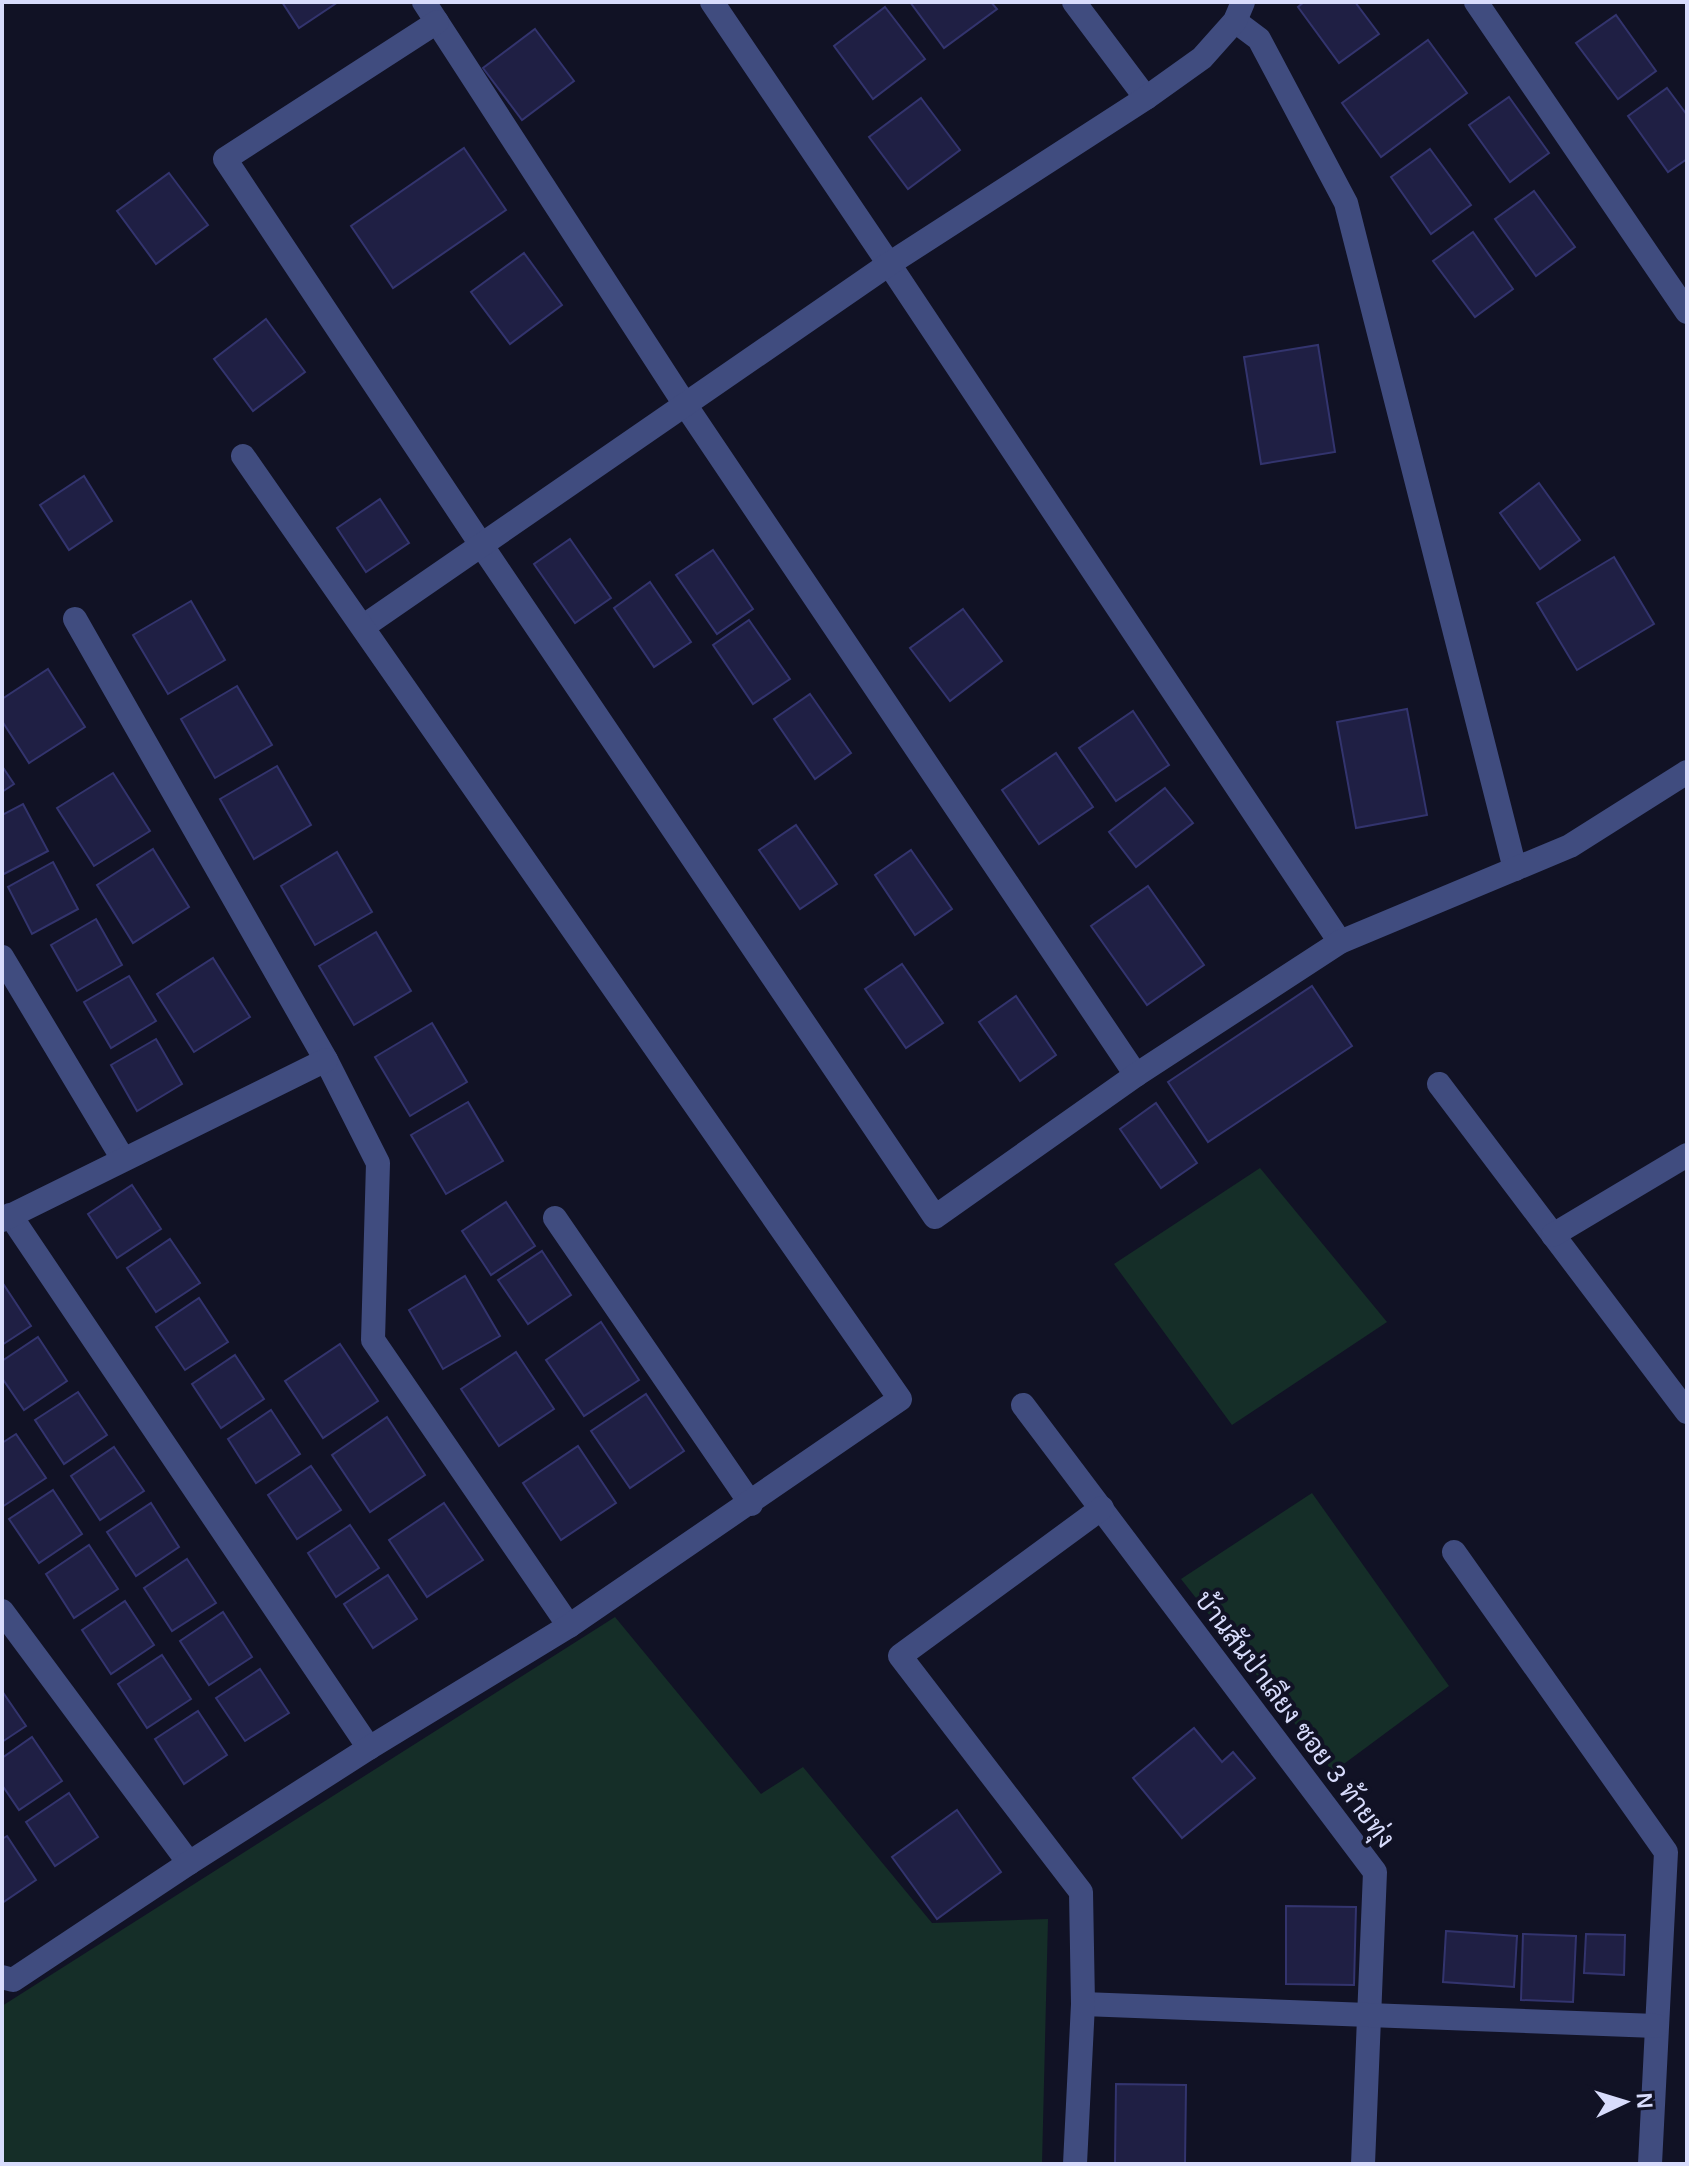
<svg xmlns="http://www.w3.org/2000/svg" width="1689" height="2166" viewBox="0 0 1689 2166" font-family="Helvetica,Sarabun,sans-serif">
  <style>
    .green { fill: #152e28 }
    .building { fill: #1f1f44; stroke: #33346e; stroke-width: 2 }
    .lines { fill: none; stroke-linecap: round; stroke-linejoin: round }
    .minor { stroke: #404c7f; stroke-width: 24 }
    .labels { text-anchor: middle; stroke-width: 8; stroke-linejoin: round; paint-order: stroke }
    .street-label { font-size: 26px; fill: #d8dcfc; stroke: #111225 }
  </style>
  <rect width="100%" height="100%" fill="#111225"/>
  <g class="green">
    <polygon points="1260,1168 1387,1322 1232,1425 1114,1264"/>
    <polygon points="1312,1493 1449,1686 1333,1772 1181,1579"/>
    <polygon points="615,1617 761,1794 803,1767 932,1923 1048,1919 1042,2164 2,2164 2,2006"/>
  </g>
  <g class="building">
    <polygon points="282,2 338,2 299,28"/>
    <polygon points="910,2 991,2 997,9 944,48"/>
    <polygon points="1304,2 1355,2 1379,34 1339,63 1298,7"/>
    <polygon points="885,7 925,59 873,99 834,46"/>
    <polygon points="1616,15 1656,71 1618,99 1576,43"/>
    <polygon points="535,29 574,81 522,120 483,68"/>
    <polygon points="1428,40 1467,93 1381,157 1342,103"/>
    <polygon points="1667,88 1687,115 1687,159 1668,172 1628,116"/>
    <polygon points="1509,97 1549,153 1510,182 1469,125"/>
    <polygon points="921,98 960,150 908,189 869,137"/>
    <polygon points="464,148 506,210 393,288 351,226"/>
    <polygon points="1430,149 1471,205 1431,234 1391,177"/>
    <polygon points="169,173 208,225 156,264 117,211"/>
    <polygon points="1534,191 1575,247 1536,276 1495,219"/>
    <polygon points="1473,232 1513,289 1475,317 1433,261"/>
    <polygon points="524,253 562,305 510,344 471,292"/>
    <polygon points="266,319 305,372 253,411 214,359"/>
    <polygon points="1318,345 1335,452 1261,464 1244,357"/>
    <polygon points="84,476 112,521 69,550 40,505"/>
    <polygon points="1539,483 1580,540 1540,569 1500,513"/>
    <polygon points="380,499 409,543 366,572 337,528"/>
    <polygon points="570,539 611,598 575,623 534,564"/>
    <polygon points="713,550 753,609 717,634 676,575"/>
    <polygon points="1614,557 1654,624 1577,670 1537,603"/>
    <polygon points="650,582 691,642 654,667 614,608"/>
    <polygon points="191,601 225,660 168,694 133,635"/>
    <polygon points="963,609 1002,661 950,701 910,648"/>
    <polygon points="749,620 790,679 753,704 713,645"/>
    <polygon points="48,669 85,727 29,763 2,721 2,699"/>
    <polygon points="237,686 272,745 215,778 181,719"/>
    <polygon points="810,694 851,753 815,779 774,719"/>
    <polygon points="1407,709 1427,815 1356,828 1337,722"/>
    <polygon points="1133,711 1169,765 1116,801 1079,748"/>
    <polygon points="1056,753 1093,807 1039,844 1002,790"/>
    <polygon points="2,766 14,784 2,792"/>
    <polygon points="277,766 311,825 254,859 220,799"/>
    <polygon points="113,773 150,831 94,866 57,808"/>
    <polygon points="1165,788 1193,823 1136,867 1109,832"/>
    <polygon points="23,804 48,851 2,875 2,815"/>
    <polygon points="796,825 837,884 800,909 759,850"/>
    <polygon points="153,849 189,907 133,943 97,885"/>
    <polygon points="911,850 952,909 915,935 875,875"/>
    <polygon points="337,852 372,912 315,945 281,886"/>
    <polygon points="53,862 78,909 32,934 8,887"/>
    <polygon points="1148,886 1204,965 1147,1005 1091,926"/>
    <polygon points="96,919 122,965 77,991 51,945"/>
    <polygon points="376,932 411,991 354,1025 319,966"/>
    <polygon points="213,958 250,1017 194,1052 157,994"/>
    <polygon points="902,964 943,1023 906,1048 865,989"/>
    <polygon points="129,976 156,1021 111,1048 84,1002"/>
    <polygon points="1312,986 1352,1046 1208,1142 1168,1082"/>
    <polygon points="1016,996 1056,1055 1020,1081 979,1022"/>
    <polygon points="432,1023 467,1082 410,1116 375,1057"/>
    <polygon points="156,1039 182,1084 137,1111 111,1065"/>
    <polygon points="468,1102 503,1161 446,1194 411,1135"/>
    <polygon points="1156,1103 1197,1163 1161,1188 1120,1129"/>
    <polygon points="132,1185 161,1229 117,1258 88,1214"/>
    <polygon points="506,1202 535,1246 491,1275 462,1231"/>
    <polygon points="170,1239 200,1283 156,1312 127,1268"/>
    <polygon points="542,1251 571,1295 528,1324 498,1280"/>
    <polygon points="465,1276 500,1336 443,1369 409,1310"/>
    <polygon points="2,1282 31,1326 2,1345"/>
    <polygon points="199,1298 228,1342 185,1370 156,1327"/>
    <polygon points="601,1322 639,1380 584,1416 546,1360"/>
    <polygon points="38,1337 67,1381 24,1410 2,1378 2,1361"/>
    <polygon points="340,1344 378,1401 323,1438 285,1381"/>
    <polygon points="516,1352 554,1409 499,1446 461,1389"/>
    <polygon points="235,1355 264,1399 221,1428 192,1384"/>
    <polygon points="78,1392 107,1435 64,1464 35,1420"/>
    <polygon points="646,1394 684,1451 630,1488 591,1431"/>
    <polygon points="271,1410 300,1454 256,1483 228,1439"/>
    <polygon points="387,1417 425,1475 370,1512 332,1455"/>
    <polygon points="16,1434 46,1478 2,1507 2,1443"/>
    <polygon points="578,1446 616,1503 561,1540 523,1483"/>
    <polygon points="114,1447 144,1491 100,1520 71,1476"/>
    <polygon points="311,1466 341,1510 297,1539 268,1495"/>
    <polygon points="53,1490 82,1534 39,1563 9,1519"/>
    <polygon points="151,1503 179,1547 136,1576 107,1532"/>
    <polygon points="444,1503 483,1560 427,1597 389,1540"/>
    <polygon points="350,1525 379,1568 336,1597 308,1553"/>
    <polygon points="89,1545 118,1589 74,1618 46,1574"/>
    <polygon points="187,1559 216,1603 172,1631 144,1588"/>
    <polygon points="388,1575 417,1619 373,1648 344,1604"/>
    <polygon points="125,1601 154,1645 111,1674 82,1630"/>
    <polygon points="223,1612 252,1657 209,1685 180,1641"/>
    <polygon points="162,1655 191,1699 147,1728 118,1684"/>
    <polygon points="260,1669 289,1713 245,1741 216,1698"/>
    <polygon points="2,1691 26,1726 2,1742"/>
    <polygon points="198,1711 227,1755 184,1784 155,1739"/>
    <polygon points="1194,1728 1222,1762 1233,1752 1255,1778 1182,1838 1133,1778"/>
    <polygon points="32,1737 62,1781 19,1810 2,1785 2,1758"/>
    <polygon points="69,1793 98,1837 55,1866 26,1822"/>
    <polygon points="957,1810 1001,1872 937,1919 892,1857"/>
    <polygon points="7,1836 36,1880 2,1903 2,1839"/>
    <polygon points="1286,1906 1356,1907 1354,1985 1286,1984"/>
    <polygon points="1446,1931 1517,1936 1514,1987 1443,1982"/>
    <polygon points="1523,1934 1576,1936 1573,2002 1521,2000"/>
    <polygon points="1586,1934 1625,1935 1624,1975 1584,1973"/>
    <polygon points="1116,2084 1186,2085 1185,2164 1115,2164"/>
  </g>
  <g class="lines">
    <g class="minor">
      <polyline points="424,2 684,403 1136,1075"/>
      <polyline points="712,2 889,264 1340,942"/>
      <polyline points="1074,2 1146,98"/>
      <polyline points="1476,2 1687,312"/>
      <polyline points="1235,21 1259,39 1346,203 1515,869"/>
      <polyline points="437,22 225,159 480,543 935,1217 1136,1075 1340,942 1570,846 1687,772"/>
      <polyline points="75,619 326,1060 378,1163 373,1340 569,1626"/>
      <polyline points="364,626 889,264 1146,98 1202,58 1235,21 1243,2"/>
      <polyline points="2,957 123,1159"/>
      <polyline points="1439,1084 1687,1412"/>
      <polyline points="10,1215 369,1748"/>
      <polyline points="555,1218 751,1504"/>
      <polyline points="2,1220 326,1060"/>
      <polyline points="1553,1235 1687,1155"/>
      <polyline points="1023,1405 1375,1872 1363,2164"/>
      <polyline points="1454,1552 1666,1852 1650,2164"/>
      <polyline points="2,1611 189,1863"/>
      <polyline points="2,1977 13,1980 189,1863 369,1748 569,1626 900,1399 243,456"/>
      <polyline points="1083,2004 1656,2026"/>
      <polyline points="1075,2164 1083,2004 1081,1892 900,1656 1102,1508"/>
    </g>
  </g>
  <g class="labels">
    <g class="street-label">
      <text transform="translate(1295 1719) rotate(53)" y="9">บ้านสันป่าเลียง ซอย 3 ท้ายทุ่ง</text>
    </g>
  </g>
  <rect width="1689" height="2166" fill="none" stroke="#d8dcfc" stroke-width="8"/>
  <g transform="translate(1625 2102) rotate(86)" stroke="#111225" stroke-width="6" paint-order="stroke">
  <path d="M0-6L14 30L0 20L-14 30Z" fill="#d8dcfc"/>
  <text y="-12" font-size="22" font-weight="bold" text-anchor="middle" fill="#d8dcfc">N</text>
  </g>
</svg>
